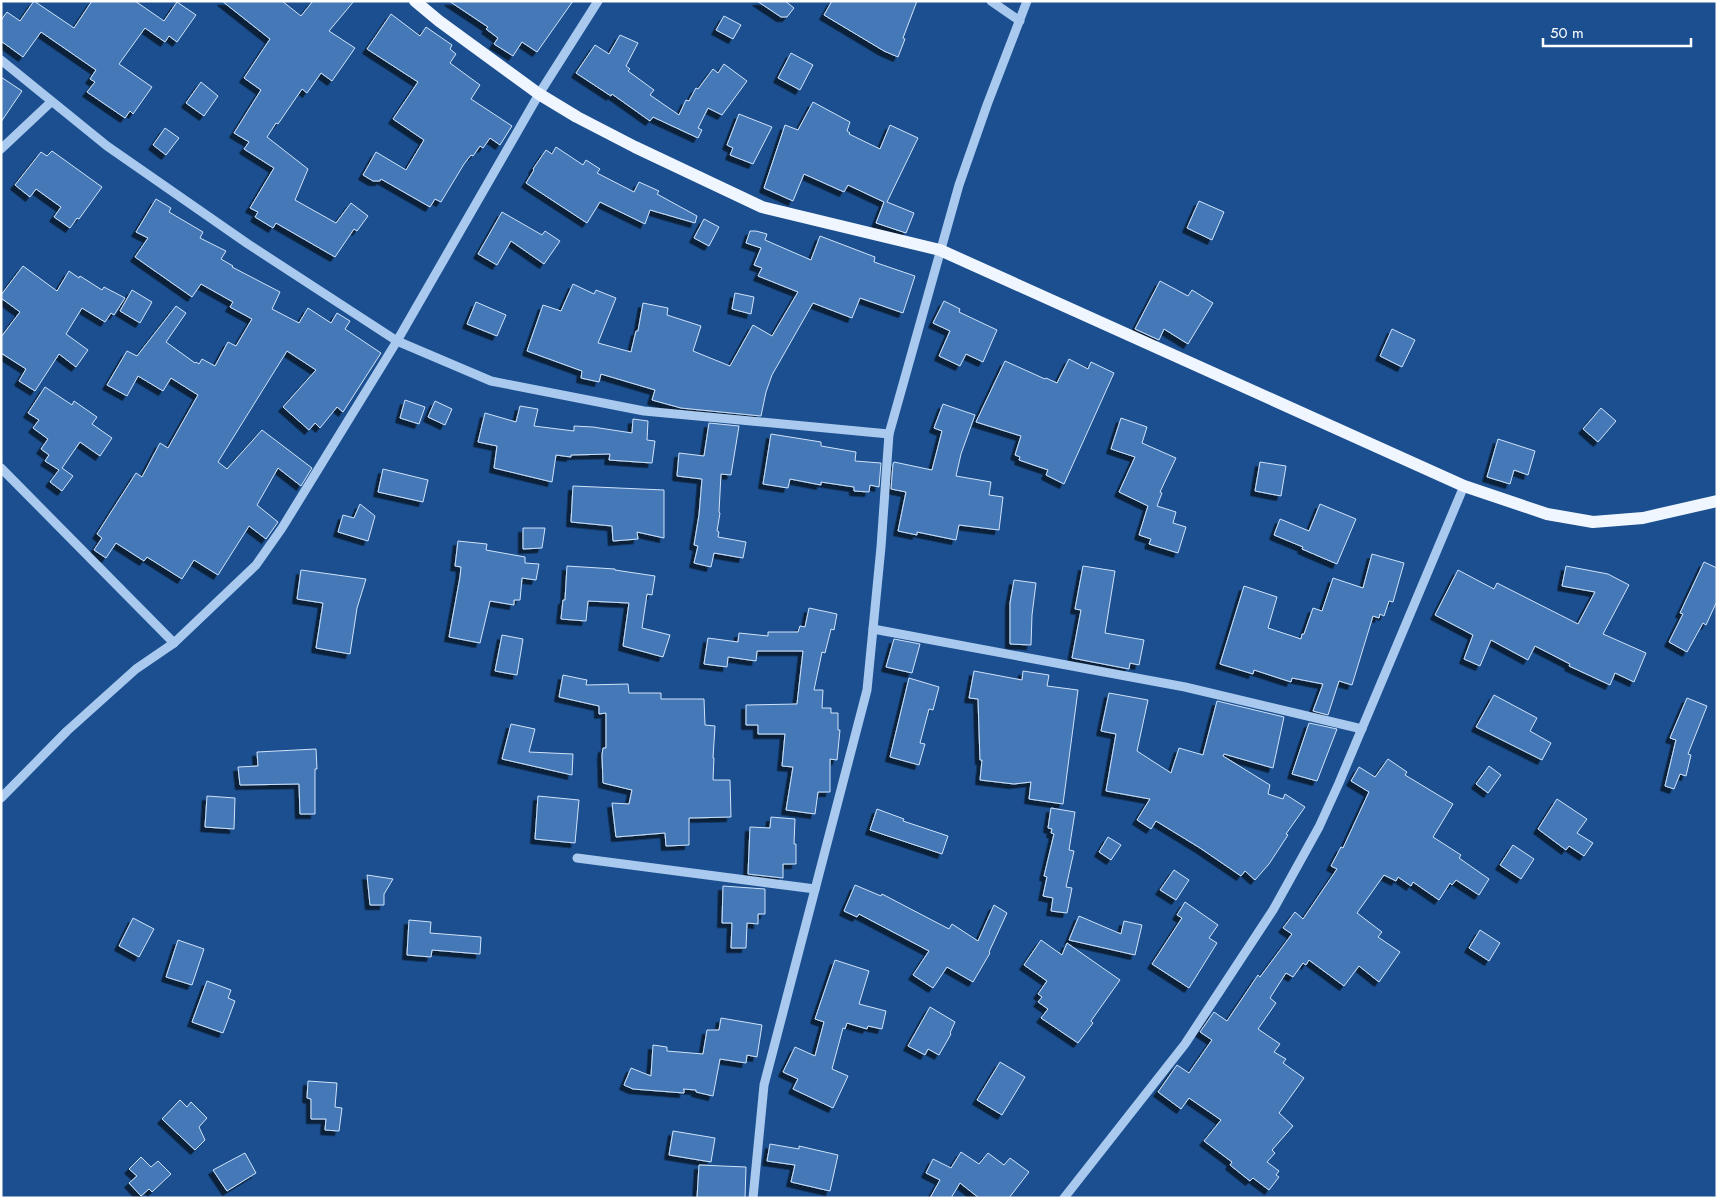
<svg xmlns="http://www.w3.org/2000/svg" width="1718" height="1199" viewBox="0 0 1718 1199" font-family="Jost,sans-serif">
  <style>
    .building { fill: #4478b7; stroke: #cfe3fa; filter: url(#shadow) }
    .lines { fill: none; stroke-linecap: round; stroke-linejoin: round }
    .minor { stroke: #a9c9ee; stroke-width: 9 }
    .major { stroke: #f0f6ff; stroke-width: 12 }
  </style>
  <defs>
    <filter id="shadow"><feDropShadow dx="-4.5" dy="4.5" stdDeviation="0" flood-color="#0009"/></filter>
  </defs>
  <rect width="100%" height="100%" fill="#1b4f8f"/>
  <g class="building">
    <polygon points="34,1 74,28 92,1 135,1 164,21 177,2 196,15 177,42 169,36 165,42 145,28 119,64 152,87 133,114 130,111 125,118 87,92 95,82 90,79 96,70 41,32 23,57 1,41 1,20 7,12 20,21"/>
    <polygon points="222,1 282,1 301,16 313,1 354,1 329,31 355,48 332,81 321,73 307,93 302,89 278,124 276,123 267,137 308,169 295,200 336,223 351,203 368,216 357,231 354,229 335,257 276,223 273,228 255,217 258,212 250,208 274,168 244,149 249,142 234,133 261,90 244,78 270,39"/>
    <polygon points="449,1 573,1 537,52 522,42 513,56 494,44 498,38 486,29 488,27"/>
    <polygon points="757,1 785,1 794,8 787,17 781,17"/>
    <polygon points="832,1 917,1 903,38 905,39 898,57 884,51 824,15"/>
    <polygon points="391,14 420,36 426,27 452,45 450,49 456,54 450,63 480,85 471,99 512,126 500,145 490,138 483,148 480,146 473,156 471,155 464,164 441,202 435,199 430,207 381,179 380,181 373,181 363,175 376,152 406,170 424,140 393,119 418,82 367,49"/>
    <polygon points="724,16 741,25 733,39 716,30"/>
    <polygon points="620,35 638,43 626,66 630,69 628,71 654,90 650,95 679,115 686,100 689,101 696,88 698,89 713,69 718,73 724,64 747,81 722,115 708,108 698,128 702,130 698,138 653,117 650,121 612,94 611,96 576,73 595,45 609,54"/>
    <polygon points="791,53 813,65 800,90 778,78"/>
    <polygon points="1,77 22,91 1,122"/>
    <polygon points="201,82 218,96 204,116 186,103"/>
    <polygon points="813,102 850,122 847,131 850,133 849,134 880,149 890,125 918,138 887,202 914,213 906,233 876,223 884,202 848,185 844,192 804,174 793,201 764,188 785,125 798,130"/>
    <polygon points="739,114 772,127 753,164 730,155 733,148 727,145"/>
    <polygon points="165,128 179,138 166,155 153,145"/>
    <polygon points="556,147 583,165 586,160 600,169 597,173 634,192 639,182 659,191 657,194 697,216 695,223 650,210 645,224 600,202 587,223 526,183 534,170 533,169 546,150 552,154"/>
    <polygon points="52,151 102,187 79,219 77,218 70,228 54,217 61,207 36,189 30,197 15,185 41,152 47,156"/>
    <polygon points="156,199 171,208 169,212 203,232 200,238 226,251 221,259 233,266 232,267 280,292 272,309 299,323 308,308 331,323 337,313 350,321 345,329 381,353 343,412 337,407 320,428 315,423 309,430 283,407 316,370 287,351 218,462 227,469 262,430 312,468 301,486 278,468 257,505 278,522 266,539 249,526 218,575 194,560 182,579 147,557 144,561 116,543 106,558 94,550 102,538 97,534 136,473 142,477 160,443 168,448 198,395 171,378 163,391 138,376 127,396 107,385 127,351 137,356 176,306 186,313 166,342 195,363 196,362 199,364 202,359 215,366 228,342 236,346 252,319 230,307 233,302 201,284 192,297 135,257 148,238 136,232"/>
    <polygon points="1199,201 1224,212 1212,240 1187,228"/>
    <polygon points="502,212 542,235 545,231 560,241 544,264 511,241 497,265 478,254"/>
    <polygon points="704,219 719,227 709,246 694,238"/>
    <polygon points="750,231 756,231 767,234 765,240 811,260 820,236 875,257 874,262 915,276 903,313 860,298 852,318 813,303 772,375 766,392 761,416 681,408 652,400 655,390 601,374 599,382 581,378 582,371 527,351 543,305 561,311 573,284 594,294 596,290 616,298 598,343 631,352 636,331 638,331 643,303 668,308 667,315 701,326 693,351 730,366 753,325 772,336 798,292 758,276 762,268 754,265 761,248 746,243"/>
    <polygon points="23,266 57,291 69,271 79,278 80,276 102,290 104,287 125,298 114,315 111,313 105,322 82,308 66,334 88,350 76,367 59,354 35,391 19,381 26,369 1,353 1,337 20,312 1,298 1,295"/>
    <polygon points="1160,281 1188,296 1192,290 1213,303 1188,344 1164,329 1159,340 1135,329"/>
    <polygon points="132,290 152,302 140,323 120,311"/>
    <polygon points="735,293 754,297 751,314 732,309"/>
    <polygon points="944,301 960,309 959,312 997,330 983,362 966,354 960,366 939,356 950,331 933,323"/>
    <polygon points="476,302 506,315 497,336 467,324"/>
    <polygon points="1392,329 1415,340 1402,367 1380,356"/>
    <polygon points="1069,359 1088,369 1091,362 1114,373 1064,484 1046,475 1048,470 1019,460 1020,457 1015,455 1021,436 976,422 1005,361 1045,379 1046,378 1057,383"/>
    <polygon points="45,387 72,405 74,401 97,417 92,424 112,438 100,456 80,442 62,468 73,476 62,491 50,482 59,470 45,461 49,455 41,449 48,439 33,428 39,420 28,413"/>
    <polygon points="405,400 425,407 419,424 400,418"/>
    <polygon points="435,401 452,409 445,425 428,417"/>
    <polygon points="943,404 975,415 961,454 956,476 991,482 989,495 1003,497 999,530 959,525 956,540 917,532 917,535 898,531 906,492 891,489 893,464 894,462 932,470 942,431 934,428"/>
    <polygon points="520,406 538,409 534,426 574,431 574,426 593,427 632,433 633,419 648,421 647,440 655,441 652,463 609,460 610,454 571,455 571,457 556,455 552,482 494,468 497,446 478,442 485,413 516,422"/>
    <polygon points="1601,408 1616,421 1598,442 1583,429"/>
    <polygon points="1121,418 1147,427 1142,443 1176,458 1160,492 1162,493 1157,506 1176,512 1173,523 1186,527 1178,553 1149,544 1151,539 1139,535 1148,506 1119,492 1135,457 1111,449"/>
    <polygon points="709,423 739,426 731,475 721,474 719,512 720,513 717,531 719,532 718,537 746,542 743,558 714,553 711,567 694,563 698,546 694,545 699,515 702,479 677,476 679,453 704,456"/>
    <polygon points="771,434 821,442 821,446 856,452 855,461 881,463 879,487 870,485 869,492 854,491 854,487 821,482 821,485 790,479 788,488 763,484"/>
    <polygon points="1498,439 1535,451 1528,475 1514,470 1510,484 1487,477"/>
    <polygon points="1260,462 1286,466 1281,496 1255,491"/>
    <polygon points="383,469 428,480 423,502 378,492"/>
    <polygon points="573,486 664,490 664,538 637,532 638,539 613,541 612,526 571,522"/>
    <polygon points="360,504 375,516 368,541 338,532 343,515 354,518"/>
    <polygon points="1320,504 1356,519 1337,564 1302,549 1303,547 1274,535 1280,519 1309,531"/>
    <polygon points="523,528 545,528 542,548 523,549"/>
    <polygon points="458,541 487,544 486,550 525,557 525,563 539,564 536,580 522,578 520,600 514,600 514,605 490,601 480,643 449,637 460,577 461,567 455,566"/>
    <polygon points="1372,554 1404,563 1393,602 1389,601 1384,616 1380,614 1379,618 1373,616 1352,685 1339,681 1328,715 1313,711 1323,684 1292,678 1291,682 1254,670 1253,674 1220,664 1244,586 1277,597 1268,628 1301,639 1302,634 1304,634 1313,608 1322,611 1333,578 1363,588"/>
    <polygon points="1704,562 1717,568 1717,601 1706,625 1703,623 1687,652 1669,642 1683,614 1680,613"/>
    <polygon points="567,566 615,569 615,570 655,576 652,595 647,594 642,628 670,635 663,657 623,646 629,603 588,601 586,621 561,619 563,600 565,600"/>
    <polygon points="1083,566 1115,571 1105,633 1144,640 1139,665 1130,663 1129,669 1072,658 1081,610 1075,609"/>
    <polygon points="1566,566 1608,574 1629,585 1603,634 1646,653 1634,682 1615,673 1610,685 1569,666 1570,664 1535,646 1528,660 1491,640 1480,666 1464,659 1473,635 1435,615 1458,570 1494,589 1497,583 1578,624 1595,592 1562,586"/>
    <polygon points="301,570 366,579 357,608 350,654 316,648 323,603 297,599"/>
    <polygon points="1014,580 1036,583 1032,615 1031,645 1010,644 1010,603"/>
    <polygon points="809,608 837,614 834,630 831,629 825,653 822,652 814,690 823,690 822,708 831,708 831,713 838,713 838,730 840,730 837,760 830,759 830,792 818,792 815,814 786,810 793,767 782,766 785,734 758,734 758,725 746,725 746,705 797,704 803,651 757,651 756,661 728,657 727,667 704,664 708,638 738,642 739,633 768,636 768,632 798,632 800,626 805,627"/>
    <polygon points="502,635 523,639 517,675 495,671"/>
    <polygon points="894,639 920,644 912,673 886,667"/>
    <polygon points="974,671 1022,680 1023,671 1049,675 1047,686 1078,690 1063,804 1029,799 1031,782 1014,784 980,780 982,760 980,760 978,699 969,698"/>
    <polygon points="563,675 587,680 586,685 628,684 629,693 661,693 661,699 704,699 705,725 715,726 713,758 714,758 713,780 730,780 731,817 689,818 689,845 666,846 665,833 616,837 612,803 629,804 632,790 603,783 602,755 603,748 606,748 606,713 599,714 599,706 559,697"/>
    <polygon points="909,678 939,687 933,710 929,709 920,743 925,744 919,765 890,757"/>
    <polygon points="1109,693 1148,700 1137,751 1171,773 1179,748 1203,755 1217,701 1284,717 1273,768 1224,754 1223,756 1270,785 1268,794 1283,799 1285,794 1305,807 1286,834 1288,835 1269,864 1255,880 1245,871 1241,876 1200,848 1156,821 1151,829 1137,820 1150,799 1106,791 1116,734 1101,731"/>
    <polygon points="1494,695 1537,718 1530,731 1551,743 1542,760 1476,727"/>
    <polygon points="1687,698 1707,706 1688,754 1691,755 1686,776 1680,774 1674,789 1665,786 1676,740 1670,738"/>
    <polygon points="1309,723 1337,729 1317,781 1292,774"/>
    <polygon points="511,724 535,729 529,752 573,754 572,775 502,759"/>
    <polygon points="316,749 317,769 315,769 315,814 300,814 299,784 240,785 238,767 258,766 257,752"/>
    <polygon points="1388,759 1407,772 1405,775 1453,804 1433,837 1461,855 1459,858 1489,879 1479,895 1456,880 1452,885 1450,883 1439,900 1413,882 1411,886 1398,877 1396,881 1384,875 1357,913 1382,932 1378,937 1400,952 1379,982 1359,966 1344,986 1309,960 1306,965 1303,963 1293,977 1286,973 1270,998 1276,1003 1258,1029 1280,1044 1274,1052 1286,1059 1283,1063 1304,1078 1279,1113 1293,1126 1272,1150 1275,1153 1267,1162 1279,1171 1276,1175 1279,1177 1269,1190 1253,1178 1250,1181 1230,1165 1232,1162 1204,1141 1221,1120 1189,1098 1181,1109 1158,1092 1177,1065 1189,1073 1212,1040 1200,1032 1214,1012 1227,1021 1258,975 1260,977 1292,934 1283,928 1295,912 1303,919 1337,869 1331,866 1341,847 1343,848 1369,792 1351,781 1359,767 1375,777"/>
    <polygon points="1489,766 1501,775 1488,793 1476,784"/>
    <polygon points="207,796 235,798 234,829 205,827"/>
    <polygon points="538,796 579,800 575,843 535,839"/>
    <polygon points="1557,799 1587,819 1577,833 1593,843 1584,856 1569,846 1566,850 1538,829"/>
    <polygon points="1051,808 1075,812 1069,850 1074,851 1066,887 1072,888 1067,913 1051,911 1053,898 1043,896 1047,877 1044,876 1054,834 1051,833 1052,829 1048,828"/>
    <polygon points="877,809 904,819 903,821 948,836 942,854 870,830"/>
    <polygon points="771,817 795,819 794,844 796,844 796,864 783,864 783,878 748,874 750,827 770,828"/>
    <polygon points="1108,837 1121,845 1111,860 1099,852"/>
    <polygon points="1513,845 1534,859 1521,879 1500,865"/>
    <polygon points="1174,870 1189,880 1176,900 1160,890"/>
    <polygon points="367,875 393,879 384,894 384,905 370,905"/>
    <polygon points="855,885 881,896 882,894 949,929 952,924 978,941 994,905 1007,913 989,952 990,953 973,982 947,967 933,988 913,975 929,951 859,914 857,917 844,911"/>
    <polygon points="723,886 765,889 765,914 758,914 758,924 747,923 746,948 731,948 732,923 722,923"/>
    <polygon points="1185,902 1218,925 1209,938 1217,943 1189,988 1152,964 1182,918 1177,915"/>
    <polygon points="1079,916 1121,934 1124,921 1142,925 1135,955 1069,940"/>
    <polygon points="133,918 154,929 139,957 119,946"/>
    <polygon points="409,920 431,922 430,933 481,937 480,954 432,950 431,957 407,955"/>
    <polygon points="1480,930 1500,943 1489,961 1469,948"/>
    <polygon points="178,940 204,949 192,985 166,977"/>
    <polygon points="1041,940 1062,955 1067,943 1120,980 1091,1021 1093,1023 1078,1043 1041,1018 1048,1009 1038,1002 1042,997 1038,994 1047,981 1024,965"/>
    <polygon points="835,960 869,971 859,1004 886,1011 882,1029 868,1026 867,1029 847,1023 845,1029 843,1028 832,1069 848,1076 833,1108 793,1089 798,1079 783,1072 795,1047 815,1056 824,1022 815,1019"/>
    <polygon points="207,981 231,990 228,998 235,1001 223,1033 192,1022"/>
    <polygon points="930,1007 955,1022 950,1033 951,1034 939,1055 928,1049 925,1055 908,1046"/>
    <polygon points="721,1018 762,1025 757,1057 747,1055 746,1063 720,1059 713,1096 696,1092 696,1090 683,1089 684,1090 684,1093 633,1089 624,1085 631,1068 651,1076 653,1045 667,1047 667,1051 703,1054 707,1030 719,1030"/>
    <polygon points="1000,1062 1025,1077 1002,1115 977,1100"/>
    <polygon points="308,1081 337,1083 335,1107 342,1108 339,1131 325,1130 326,1119 311,1119 311,1099 307,1098"/>
    <polygon points="180,1100 187,1107 191,1102 207,1118 199,1127 205,1140 195,1150 162,1119"/>
    <polygon points="673,1131 715,1138 711,1162 669,1155"/>
    <polygon points="770,1144 799,1149 799,1146 838,1155 830,1191 791,1182 795,1165 767,1161"/>
    <polygon points="961,1152 979,1164 988,1153 1004,1165 1010,1158 1029,1172 1009,1198 979,1198 960,1183 951,1198 930,1198 940,1180 926,1173 933,1159 951,1168"/>
    <polygon points="245,1153 256,1173 227,1191 213,1170"/>
    <polygon points="141,1157 151,1167 158,1161 171,1174 152,1192 149,1189 141,1196 129,1183 137,1176 129,1169"/>
    <polygon points="699,1165 746,1167 745,1198 697,1198"/>
  </g>
  <g class="lines">
    <g class="minor">
      <polyline points="991,1 1020,21"/>
      <polyline points="1,60 107,146 248,244 397,341 491,381 644,411 889,434"/>
      <polyline points="1,149 51,102"/>
      <polyline points="1,468 174,643"/>
      <polyline points="873,629 1185,687 1362,729"/>
      <polyline points="1,798 67,731 136,669 174,643 256,565 282,528 397,341 539,94 598,1"/>
      <polyline points="577,858 815,889"/>
      <polyline points="753,1198 764,1085 867,690 881,547 889,434 959,185 987,105 1027,1"/>
      <polyline points="1064,1198 1185,1044 1273,910 1319,827 1339,783 1464,486"/>
    </g>
    <polyline class="major" points="415,1 439,21 539,94 577,117 635,147 762,207 940,250 1464,486 1547,514 1593,522 1643,518 1717,501"/>
  </g>
  <rect width="1718" height="1199" fill="none" stroke="#ffffff" stroke-width="5"/>
  <path d="M1543 38v8h148v-8" fill="none" stroke="#ffffff" stroke-width="2.5"/>
  <text x="1550" y="38" font-size="15" fill="#ffffff" stroke="#1b4f8f" stroke-width="4" paint-order="stroke">50 m</text>
</svg>
